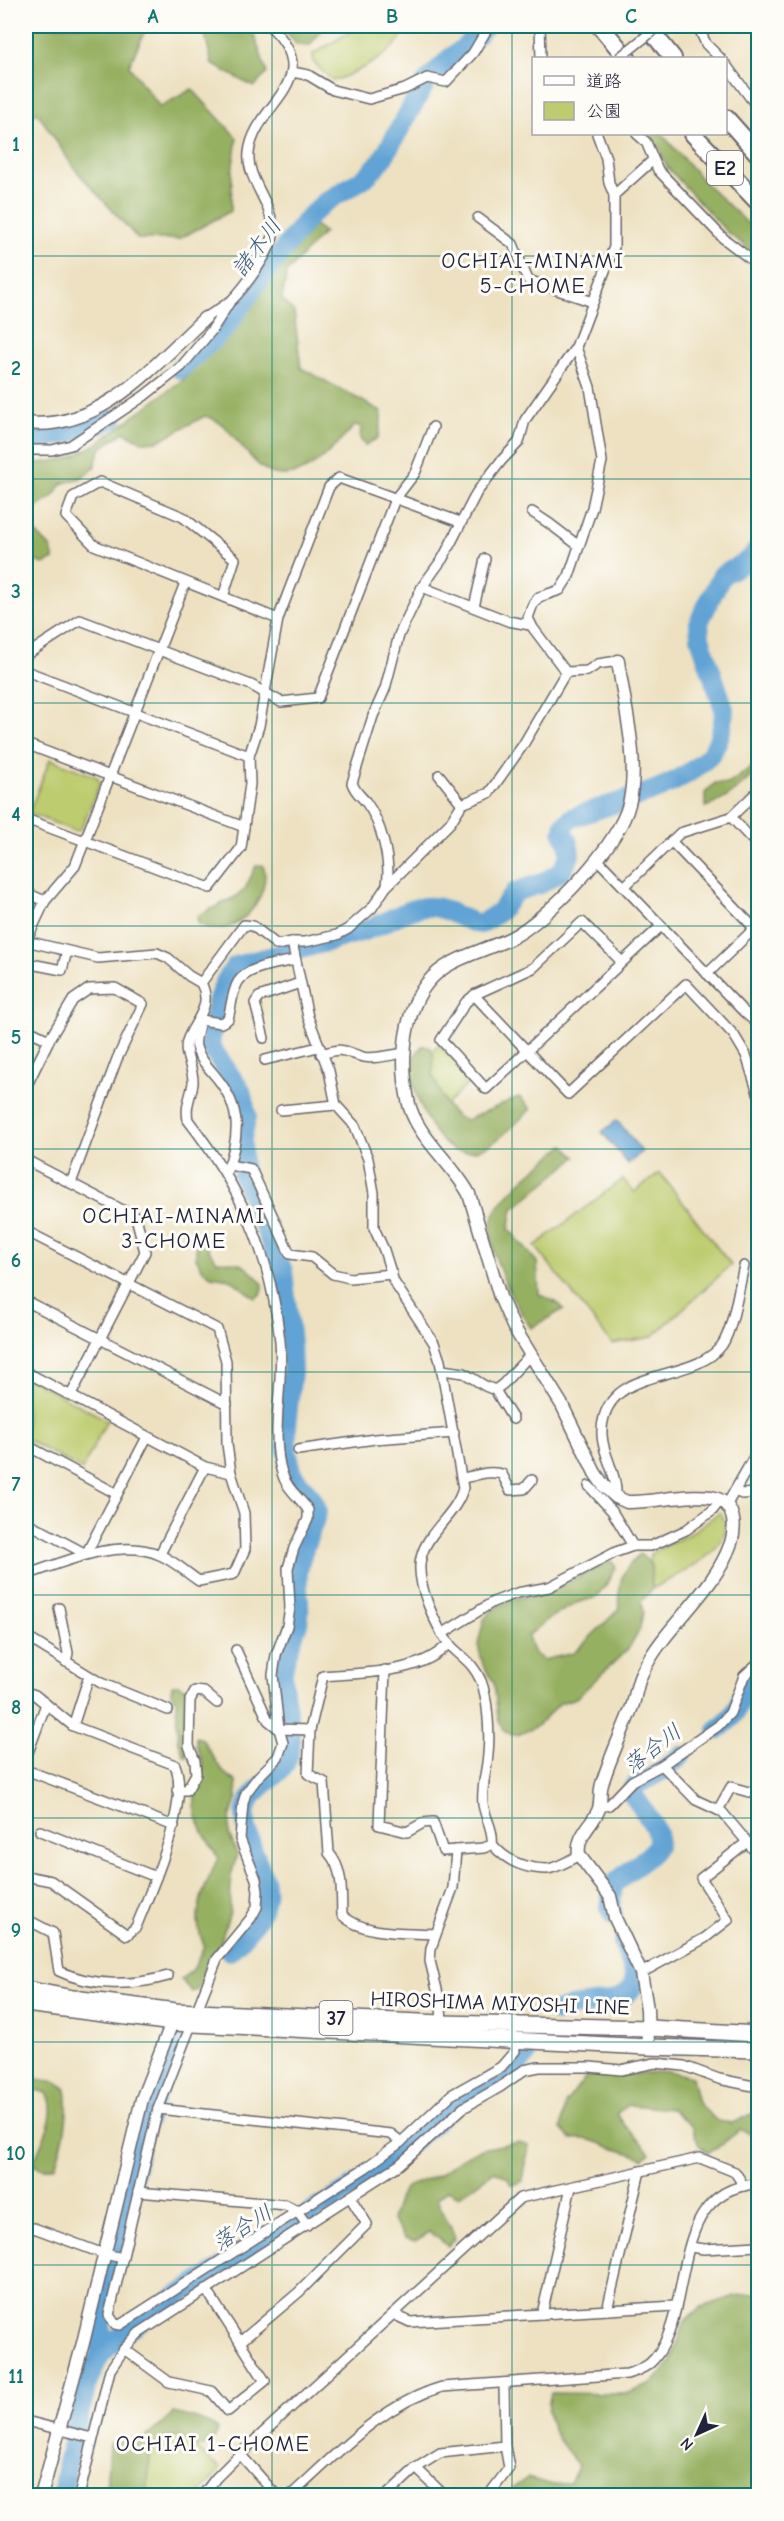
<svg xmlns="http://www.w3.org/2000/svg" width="784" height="2521" viewBox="0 0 784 2521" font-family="'Comic Neue','Klee One',sans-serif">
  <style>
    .green { fill: #becc6f; stroke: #707755; stroke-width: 1.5 }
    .forest { fill: #96b062; stroke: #5c694e; stroke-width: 1.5 }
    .water { fill: #60a3d4; stroke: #416288; stroke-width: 1.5 }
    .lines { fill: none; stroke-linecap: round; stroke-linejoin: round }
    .river { stroke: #60a3d4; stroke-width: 20 }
    .minor-casing { stroke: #69656a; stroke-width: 12 }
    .tertiary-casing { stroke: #69656a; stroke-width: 15 }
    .primary-casing { stroke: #69656a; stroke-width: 18 }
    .motorway-casing { stroke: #69656a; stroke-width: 20 }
    .minor { stroke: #fff; stroke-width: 9 }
    .tertiary { stroke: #fff; stroke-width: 12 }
    .primary { stroke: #fff; stroke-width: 15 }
    .motorway { stroke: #fff; stroke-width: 16 }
    .minor-bridge-casing { stroke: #69656a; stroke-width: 12; stroke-linecap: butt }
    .minor-bridge { stroke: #fff; stroke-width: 9 }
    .grid { fill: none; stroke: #0f766e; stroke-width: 1.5; stroke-opacity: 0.55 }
    .labels { text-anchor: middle; stroke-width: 6; stroke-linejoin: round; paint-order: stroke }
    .shield { fill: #fdfcf7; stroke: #646373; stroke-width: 1.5 }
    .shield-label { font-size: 20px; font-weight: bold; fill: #22223b }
    .street-label { font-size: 21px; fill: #22223b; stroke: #fdfcf7 }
    .water-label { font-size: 22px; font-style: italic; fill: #3e5c80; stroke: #fdfcf7 }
    .neighbourhood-label { font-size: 22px; letter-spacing: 1.5px; fill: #22223b; stroke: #fdfcf7 }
    .neatline { fill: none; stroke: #0f766e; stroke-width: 2 }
    .grid-label { font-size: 20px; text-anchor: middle; font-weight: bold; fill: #0f766e }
  </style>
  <rect width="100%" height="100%" fill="#fdfcf7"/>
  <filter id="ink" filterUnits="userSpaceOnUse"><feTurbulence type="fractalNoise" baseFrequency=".0167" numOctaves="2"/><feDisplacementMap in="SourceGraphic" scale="12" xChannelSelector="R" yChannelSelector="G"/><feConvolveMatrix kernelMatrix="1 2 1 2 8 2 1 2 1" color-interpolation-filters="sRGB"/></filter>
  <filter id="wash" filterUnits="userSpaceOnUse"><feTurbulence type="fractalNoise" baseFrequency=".008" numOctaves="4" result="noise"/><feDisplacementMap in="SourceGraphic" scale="24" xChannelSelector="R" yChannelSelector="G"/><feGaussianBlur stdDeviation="1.35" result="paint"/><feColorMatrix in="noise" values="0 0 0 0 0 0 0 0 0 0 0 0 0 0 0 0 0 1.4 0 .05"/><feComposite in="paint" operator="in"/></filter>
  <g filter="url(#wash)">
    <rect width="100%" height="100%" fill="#ede1c1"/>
    <g class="green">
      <path d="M 360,26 L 405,26 C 401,52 356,73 333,81 L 313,62 L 313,54 Z"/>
      <polygon points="50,759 97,777 100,783 81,829 75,831 29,813"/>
      <polygon points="439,1044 472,1080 446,1105 433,1076 433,1051"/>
      <polygon points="660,1173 731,1265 652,1337 612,1344 535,1246 623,1179 634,1192"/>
      <polygon points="26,1377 107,1420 82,1470 26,1439"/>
      <path d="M 720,1512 C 745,1547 675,1576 652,1589 L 650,1554 L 691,1533 Z"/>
      <polygon points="181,2436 220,2469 199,2495 147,2496 150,2454 165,2437"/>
    </g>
    <g class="forest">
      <polygon points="26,26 147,26 129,66 160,107 192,89 237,138 232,172 231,211 179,239 138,239 74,168 39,115 26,107"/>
      <polygon points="203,26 244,26 255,37 267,73 254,87 212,64"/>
      <polygon points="282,26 322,26 323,29 309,46 297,45"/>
      <polygon points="649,134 662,134 704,182 758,233 758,256 726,231 667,167 659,147"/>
      <path d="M 312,223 L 324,232 L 287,272 L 282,299 L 294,312 L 301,368 L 381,411 L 381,422 L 378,438 L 365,445 L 360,439 L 361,427 L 355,425 C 335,447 304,484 271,473 C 260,469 250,456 243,448 C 230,433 225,422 205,416 L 158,441 L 142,442 L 124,432 L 100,449 L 94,468 L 81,478 L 63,483 L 52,497 L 30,512 L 27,524 L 50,547 L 54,559 L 43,564 L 26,557 L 26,465 L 68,459 L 95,445 L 185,378 L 217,341 L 244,317 L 293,229 Z"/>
      <path d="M 751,768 L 756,772 C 740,787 726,801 705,807 L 705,793 L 715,783 L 728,784 Z"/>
      <path d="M 263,865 C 274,895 234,946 198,923 L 197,916 L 237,896 L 245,889 L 256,866 Z"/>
      <path d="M 422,1046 L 428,1046 L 433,1051 L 433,1076 L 446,1105 L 457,1117 L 466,1120 L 519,1097 L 531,1109 C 517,1122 492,1150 472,1151 C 467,1152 458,1151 454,1150 C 432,1141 407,1084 412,1062 C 413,1057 419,1050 422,1046 Z"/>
      <path d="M 564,1145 L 576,1157 L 513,1209 L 509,1229 L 537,1262 L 539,1294 L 559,1304 L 564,1309 L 531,1328 C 514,1303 480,1244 495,1213 C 508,1188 543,1164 564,1145 Z"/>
      <path d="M 203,1238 L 208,1249 L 217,1261 C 243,1261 247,1266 263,1284 L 262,1293 L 255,1298 L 230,1279 L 211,1276 L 203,1270 L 196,1258 L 196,1240 Z"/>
      <path d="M 640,1554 L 651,1564 L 652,1589 L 641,1602 L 643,1612 L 640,1628 L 629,1648 L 576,1698 L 560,1703 L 537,1726 L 518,1735 L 505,1732 L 498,1718 L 494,1683 L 483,1665 L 478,1645 L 484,1619 L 495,1608 L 516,1598 L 545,1594 L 611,1561 L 616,1567 L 606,1585 L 597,1597 L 576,1603 L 547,1620 L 528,1636 L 533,1652 L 543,1660 L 574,1653 L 619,1609 C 619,1581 619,1573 640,1554 Z"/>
      <polygon points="172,1685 179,1685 186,1689 184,1743 187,1757 184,1756 178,1740 176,1699 172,1693"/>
      <path d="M 196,1737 L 202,1739 L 222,1771 L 236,1782 L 237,1797 L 230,1818 L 229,1834 L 237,1854 L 231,1876 L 230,1912 L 221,1941 L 197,1990 L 191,1992 L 181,1979 C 194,1971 199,1959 204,1945 C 189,1912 205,1888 218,1858 C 207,1839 193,1820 195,1796 C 195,1787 203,1779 203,1769 C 204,1758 194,1748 196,1737 Z"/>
      <path d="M 668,2071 L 692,2077 L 698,2103 L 717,2121 L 732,2123 L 752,2114 L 758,2108 L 758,2136 L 740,2130 L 717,2148 L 708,2153 L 699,2145 L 692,2127 L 672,2109 L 629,2105 L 617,2113 C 624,2129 639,2138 650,2153 L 643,2159 C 633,2153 623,2152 612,2148 C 591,2141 595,2138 571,2139 L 561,2129 L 565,2104 L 588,2074 L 634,2074 Z"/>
      <path d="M 36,2079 L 57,2082 L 66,2089 C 70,2114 64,2141 55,2166 L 43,2169 L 33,2165 C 40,2141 60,2116 47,2093 L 36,2090 L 31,2084 Z"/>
      <path d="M 518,2142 L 529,2145 C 528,2159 522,2167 523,2181 L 511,2186 L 508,2178 L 495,2171 L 459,2196 L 448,2190 L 437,2199 C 442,2214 452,2224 455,2239 L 448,2246 L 430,2232 L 415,2241 L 405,2238 L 392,2219 L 399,2197 L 406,2187 L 440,2174 L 462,2158 L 481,2149 Z"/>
      <path d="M 758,2293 L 758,2495 L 512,2495 L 512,2489 L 527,2478 L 554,2485 L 570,2483 L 579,2465 C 560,2442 541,2425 551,2393 L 625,2394 L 650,2385 L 671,2362 L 685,2321 L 699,2308 L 735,2296 Z"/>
      <path d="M 173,2413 C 189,2416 204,2420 218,2429 C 215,2441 208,2446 196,2448 L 181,2436 L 165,2437 L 150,2454 L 147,2495 L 106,2495 L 109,2444 L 116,2440 L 139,2444 Z"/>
    </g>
    <polygon class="water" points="617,1120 642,1152 628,1164 602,1132"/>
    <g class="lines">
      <g class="river">
        <polyline points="180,369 225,329 258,282 308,218 324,203 366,177 382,160 426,82 450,58 465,47 485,26"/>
        <path d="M 26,441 C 55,436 87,432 113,418"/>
        <path d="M 717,1730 C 725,1724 733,1718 737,1708 C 746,1692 743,1683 758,1670"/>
        <path d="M 613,1915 L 610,1908 L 613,1885 C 662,1840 676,1855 631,1792 L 635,1785 L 660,1772 L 681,1756"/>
        <path d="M 230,1951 C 250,1929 273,1908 263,1876 C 259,1862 251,1851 249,1837 C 247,1829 244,1818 246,1810 C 252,1784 285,1778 289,1753 C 294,1726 281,1699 283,1671 C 285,1654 293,1639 298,1623 C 302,1607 296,1590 298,1573 C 300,1552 311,1533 317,1512 L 311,1497 L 293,1475 L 287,1450 L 287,1417 L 292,1371 L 291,1343 L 283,1271 L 243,1176 L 242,1138 L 247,1116 L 241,1091 L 210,1046 C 214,1018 216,988 236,966 C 280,953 326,944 369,929 C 390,922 411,904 434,907 C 451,909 464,922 481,924 L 499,912 L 515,892 L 542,883 L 562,871 L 570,855 L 568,841 L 563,833 L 565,824 L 572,818 C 615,801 670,793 705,760 C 718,749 724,725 724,709 L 700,638 L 699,622 L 722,575 L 749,560 L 758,549"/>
        <path d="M 557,2012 C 574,2000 639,2011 634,1974 C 633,1964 626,1953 623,1943"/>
        <polyline points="100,2355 102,2312 143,2132 175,2043"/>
        <polyline points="62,2496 67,2463 87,2384 100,2355 124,2333 164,2304 362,2181 396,2156 462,2098 510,2073 526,2056"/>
      </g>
    </g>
  </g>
  <g filter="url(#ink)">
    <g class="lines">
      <g class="minor-casing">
        <g id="minor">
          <polyline points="540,26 541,58"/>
          <polyline points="698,26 706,44 720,58"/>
          <polyline points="726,65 758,108"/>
          <polyline points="292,72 308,75 333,90 369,99 405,89 427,78 446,82 473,53 489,26"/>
          <polyline points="597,134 606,158 609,183 614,195"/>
          <polyline points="637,134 646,142 658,170 723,238 758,265"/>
          <polyline points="478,218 513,244 528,280 593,302"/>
          <path d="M 205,318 C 214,312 224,306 232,300 C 244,288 271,252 273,235 C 274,224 270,214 266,204 C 259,188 247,171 249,153 C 254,103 328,81 270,26"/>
          <polyline points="26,450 52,450 71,445 144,396 181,367 212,330 229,303"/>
          <polyline points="532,512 550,524 579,546"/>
          <polyline points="422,587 508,621 530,625"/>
          <polyline points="223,597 235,559 183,517 100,482 73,497 66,516 94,545 278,619"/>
          <polyline points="474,607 485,559"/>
          <polyline points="26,655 80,620 251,685 281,702 318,698 395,499 415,473 433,427"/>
          <polyline points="618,661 598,664 587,671 566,672 533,628 528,618 533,604 539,597 560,590 569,576 592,508 602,461 590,387 576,347 614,247 614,195 653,160"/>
          <polyline points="26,671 249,756"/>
          <polyline points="26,744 244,827"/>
          <polyline points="439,775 462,804"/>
          <polyline points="731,817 758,846"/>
          <polyline points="26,819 210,888 241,848 250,784 249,756 259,726 278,619 329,487 339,478 460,522"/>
          <polyline points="671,841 758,932"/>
          <polyline points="598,860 744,1012 758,1024"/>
          <path d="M 387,885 C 391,860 381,822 366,802 C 360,795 355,792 352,783 L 373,716 L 385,689 L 399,635 L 422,587 L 443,558 L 477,492 L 501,461 L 519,442 L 525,420 L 576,347"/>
          <polyline points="624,887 680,833 731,817 758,791"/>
          <polyline points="26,893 45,901"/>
          <polyline points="30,933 45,901 75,866 185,583"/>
          <polyline points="26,941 98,958 157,953 168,958 189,976 201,983 244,925 253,926 277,945 292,942"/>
          <polyline points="622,962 582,922 533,968 476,994 466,1002 441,1040 486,1089 661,926"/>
          <polyline points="26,963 62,970 67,951"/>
          <polyline points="707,974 758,925"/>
          <path d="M 201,983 C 214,1007 193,1022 187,1041 C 183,1055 194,1068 193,1083 C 191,1097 185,1105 188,1120 C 241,1188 271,1254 280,1341 C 284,1382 270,1435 282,1473 C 286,1488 300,1498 308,1510 L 308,1519 L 294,1548 L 288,1568 L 290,1608 L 287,1626 L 276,1655 L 273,1675 L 279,1729 L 283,1743 L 278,1757 L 258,1777 L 246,1793 L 243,1803 L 240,1839 L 256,1879 L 258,1891 L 257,1907 L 251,1918 L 217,1959 L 158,2109 L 109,2315 L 115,2324 L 120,2325 L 365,2168 L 401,2142 L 451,2095 L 501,2067 L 515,2051 L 514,2035"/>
          <polyline points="474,995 568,1094 686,984 734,1035 746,1055 758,1093"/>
          <polyline points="26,1029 49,1040"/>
          <polyline points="264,1038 255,1003 259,997 300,983"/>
          <path d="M 321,1054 C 345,1047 342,1051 363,1057 C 375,1060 393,1054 406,1053"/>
          <polyline points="265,1060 318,1047"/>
          <polyline points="26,1087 49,1040 73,1000 89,989 115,988 143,1004 117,1059 71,1183"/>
          <polyline points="281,1110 336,1105"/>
          <polyline points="26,1160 136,1217 145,1252 71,1395"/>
          <polyline points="229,1165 251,1169 290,1254 312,1257 333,1274 350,1278 392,1274"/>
          <path d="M 226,1173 C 240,1137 242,1109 217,1078 C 210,1069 199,1059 196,1047 C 194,1040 199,1028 200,1020 L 221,1023 L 228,1019 C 231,1008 232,992 238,982 C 248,966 278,964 295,960"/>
          <path d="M 26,1231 L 217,1329 L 226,1361 L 227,1444 L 231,1473 L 244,1513 L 245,1549 L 234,1574 L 199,1581 C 187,1573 174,1561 160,1555 C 120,1537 64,1562 26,1575"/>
          <polyline points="26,1301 227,1404"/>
          <polyline points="442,1370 464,1373 485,1386 495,1390 503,1384 530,1355"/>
          <polyline points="26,1372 205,1467 231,1473"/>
          <polyline points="495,1390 513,1419"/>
          <polyline points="26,1445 117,1494"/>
          <polyline points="298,1450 375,1439 454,1433"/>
          <path d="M 462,1478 C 476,1476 488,1470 502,1474 L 510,1490 L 524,1489 L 532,1480"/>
          <polyline points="589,1486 612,1511 633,1546"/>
          <polyline points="735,1491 742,1494 758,1493"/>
          <path d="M 616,1497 C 618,1468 595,1448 604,1417 C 618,1366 695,1382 722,1345 C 733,1329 739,1286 744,1266"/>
          <polyline points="726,1506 754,1457 758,1439"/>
          <polyline points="26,1522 86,1554 147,1437"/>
          <polyline points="160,1554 205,1467"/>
          <polyline points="59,1608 68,1653 66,1662"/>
          <polyline points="442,1634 493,1602 517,1593 549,1587 616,1552 633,1546 651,1546 686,1530 712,1511 720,1501"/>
          <polyline points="26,1642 33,1641 101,1683 168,1710"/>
          <polyline points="236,1650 268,1720 279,1729 310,1730"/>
          <path d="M 385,1670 L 379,1825 L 407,1832 L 423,1823 L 433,1822 L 443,1851 L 484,1848 L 492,1844 C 494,1830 485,1818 483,1804 C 481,1786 487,1771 488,1754 C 490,1735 488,1698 481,1681 C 473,1663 465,1660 452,1647 C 436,1629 415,1582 421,1558 C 427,1531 457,1514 463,1488 L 440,1361 L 434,1343 L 394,1282 L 384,1250 L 374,1228 L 374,1193 L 368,1159 L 355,1126 L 336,1105 L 329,1071 L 308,1017 L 292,942 L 305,942 L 337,935 L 348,929 L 372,908 L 386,887 L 450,823 L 462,804 L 489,793 L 523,745 L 566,672"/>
          <path d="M 26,1692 L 35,1695 L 73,1726 L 175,1765 C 191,1804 151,1889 136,1927 L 127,1935 L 51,1881 L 26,1876"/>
          <polyline points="73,1726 89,1676"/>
          <polyline points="26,1758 46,1704"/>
          <polyline points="662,1765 696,1800 722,1812 753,1849"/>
          <polyline points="26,1770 174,1826"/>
          <polyline points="177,1790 187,1790 196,1774 195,1761 189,1746 190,1700 195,1691 204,1692 217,1703"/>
          <polyline points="600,1807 609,1805 632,1781 662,1765 718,1726 730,1713 744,1676 758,1663"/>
          <polyline points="718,1810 731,1787 749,1792 756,1790 758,1785"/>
          <polyline points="40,1831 156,1877"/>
          <path d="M 492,1844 C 506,1861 525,1869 547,1869 C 558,1868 570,1860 579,1855"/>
          <path d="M 26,1919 L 53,1933 L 59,1971 C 92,1987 134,1986 168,1976"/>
          <path d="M 435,1934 C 406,1932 364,1936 342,1915 C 341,1894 344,1870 329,1853 L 324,1782 L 308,1774 L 310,1730 L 323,1676 C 363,1672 421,1675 449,1643"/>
          <polyline points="641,1973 705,1938 728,1920 701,1878 747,1842"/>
          <polyline points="442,2023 441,2006 430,1961 431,1948 453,1888 456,1850"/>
          <polyline points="158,2109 391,2134 401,2142"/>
          <polyline points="138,2192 286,2205 297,2211 307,2225"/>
          <polyline points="26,2233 34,2228 104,2254 123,2258"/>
          <polyline points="690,2247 704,2249 758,2246"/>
          <polyline points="607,2310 640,2171"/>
          <polyline points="393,2314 410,2322 675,2306"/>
          <polyline points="542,2314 571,2187"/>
          <polyline points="240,2342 299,2292 367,2224 350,2197"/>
          <polyline points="124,2349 169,2382 211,2391 228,2411 265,2381 206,2289"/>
          <polyline points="26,2421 92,2438"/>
          <polyline points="240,2454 277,2496"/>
          <polyline points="416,2468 445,2496"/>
          <polyline points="79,2496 110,2370 124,2349 139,2333 399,2165 463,2108 500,2087 524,2070 539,2067 590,2067 621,2070 655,2063 684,2066 719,2079 758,2087"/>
          <polyline points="202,2496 216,2478 240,2454 520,2198 700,2158 735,2172 744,2186"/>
          <path d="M 290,2496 C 337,2454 380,2405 442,2387 L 627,2374 C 638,2371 648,2367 655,2358 C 696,2308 666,2188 758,2184"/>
          <polyline points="386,2496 416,2468 440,2453 505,2446"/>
          <polyline points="488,2496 509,2468 505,2446 504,2383"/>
        </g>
      </g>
      <g class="tertiary-casing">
        <g id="tertiary">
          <path d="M 26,423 C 100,432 156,363 205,318"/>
          <path d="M 618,661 C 624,705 640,761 629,804 C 619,845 548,919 511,938 C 489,949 465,954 445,967 C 404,993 399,1056 408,1100 C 415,1136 452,1162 469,1194 L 500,1297 L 513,1326 L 562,1405 L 595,1473 L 604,1486 L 616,1497 L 627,1502 C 650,1503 700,1491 718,1499 C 735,1507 736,1527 731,1543 C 713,1594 665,1625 642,1673 C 637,1683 636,1694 633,1704 C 623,1731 610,1757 602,1784 C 599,1793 602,1803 598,1811 C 591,1827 576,1836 579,1855 L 610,1896 L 615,1918 L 641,1973 L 647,2009 L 648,2047"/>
          <polyline points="41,2496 83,2343 142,2099 175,2015"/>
        </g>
      </g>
      <g class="primary-casing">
        <g id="primary">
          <polyline points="26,1989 73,1998 176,2011 442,2023 649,2028 758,2034"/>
          <polyline points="26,2004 173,2023 648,2047 758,2050"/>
        </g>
      </g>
      <g class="motorway-casing">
        <g id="motorway">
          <polyline points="600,26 627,58"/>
          <polyline points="647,26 673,58"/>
          <polyline points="726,118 758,154"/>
          <polyline points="693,134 758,202"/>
        </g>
      </g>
      <use href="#minor" class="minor"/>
      <use href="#tertiary" class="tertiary"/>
      <use href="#primary" class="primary"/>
      <use href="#motorway" class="motorway"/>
      <g class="minor-bridge-casing">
        <g id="minor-bridge">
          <polyline points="619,58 659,26"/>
          <polyline points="26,943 30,933"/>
        </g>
      </g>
      <use href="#minor-bridge" class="minor-bridge"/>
    </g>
  </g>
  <path class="grid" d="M 272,26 L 272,2496M 512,26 L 512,2496M 26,256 L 758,256M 26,479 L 758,479M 26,703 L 758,703M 26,926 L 758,926M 26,1149 L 758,1149M 26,1372 L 758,1372M 26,1595 L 758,1595M 26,1818 L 758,1818M 26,2042 L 758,2042M 26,2265 L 758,2265"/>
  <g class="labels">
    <g class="shield">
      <rect x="707" y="151" width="36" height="34" rx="4.5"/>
      <rect x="319.5" y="2001" width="33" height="34" rx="4.5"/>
    </g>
    <g class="shield-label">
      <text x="725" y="175">E2</text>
      <text x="336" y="2025">37</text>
    </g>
    <g class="street-label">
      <text transform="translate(500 2003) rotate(2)" y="7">HIROSHIMA MIYOSHI LINE</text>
    </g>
    <g class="water-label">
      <text transform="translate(256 247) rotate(-53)" y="8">諸木川</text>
      <text transform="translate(652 1748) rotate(-37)" y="8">落合川</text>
      <text transform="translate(242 2227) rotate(-32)" y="8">落合川</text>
    </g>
    <g class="neighbourhood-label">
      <text x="533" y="268">OCHIAI-MINAMI<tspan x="533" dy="25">5-CHOME</tspan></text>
      <text x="174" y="1223">OCHIAI-MINAMI<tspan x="174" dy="25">3-CHOME</tspan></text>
      <text x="213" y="2451">OCHIAI 1-CHOME</text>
    </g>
  </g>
  <rect width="784" height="2521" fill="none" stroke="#fdfcf7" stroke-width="66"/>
  <rect x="532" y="57" width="195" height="78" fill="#fdfcf7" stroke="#a5a5ac" stroke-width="1.5"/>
  <rect x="544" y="76" width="30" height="9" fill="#ffffff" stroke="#a5a5ac" stroke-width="1.5"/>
  <text x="586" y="87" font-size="18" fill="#22223b">道路</text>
  <rect x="544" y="102" width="30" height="18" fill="#becc6f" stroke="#a5a5ac" stroke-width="1.5"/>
  <text x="586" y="117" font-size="18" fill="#22223b">公園</text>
  <g transform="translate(697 2434) rotate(225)" stroke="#fdfcf7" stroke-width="4.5" paint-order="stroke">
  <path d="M0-4.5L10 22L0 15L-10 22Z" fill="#22223b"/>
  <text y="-9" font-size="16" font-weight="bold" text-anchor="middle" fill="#22223b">N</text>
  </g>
  <rect x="33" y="33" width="718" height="2455" class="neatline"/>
  <g class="grid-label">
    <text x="153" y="23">A</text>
    <text x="392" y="23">B</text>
    <text x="631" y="23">C</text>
    <text x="16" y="151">1</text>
    <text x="16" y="375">2</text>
    <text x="16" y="598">3</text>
    <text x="16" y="821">4</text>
    <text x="16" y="1044">5</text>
    <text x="16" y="1267">6</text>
    <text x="16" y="1491">7</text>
    <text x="16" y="1714">8</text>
    <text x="16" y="1937">9</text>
    <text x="16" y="2160">10</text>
    <text x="16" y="2383">11</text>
  </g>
</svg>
